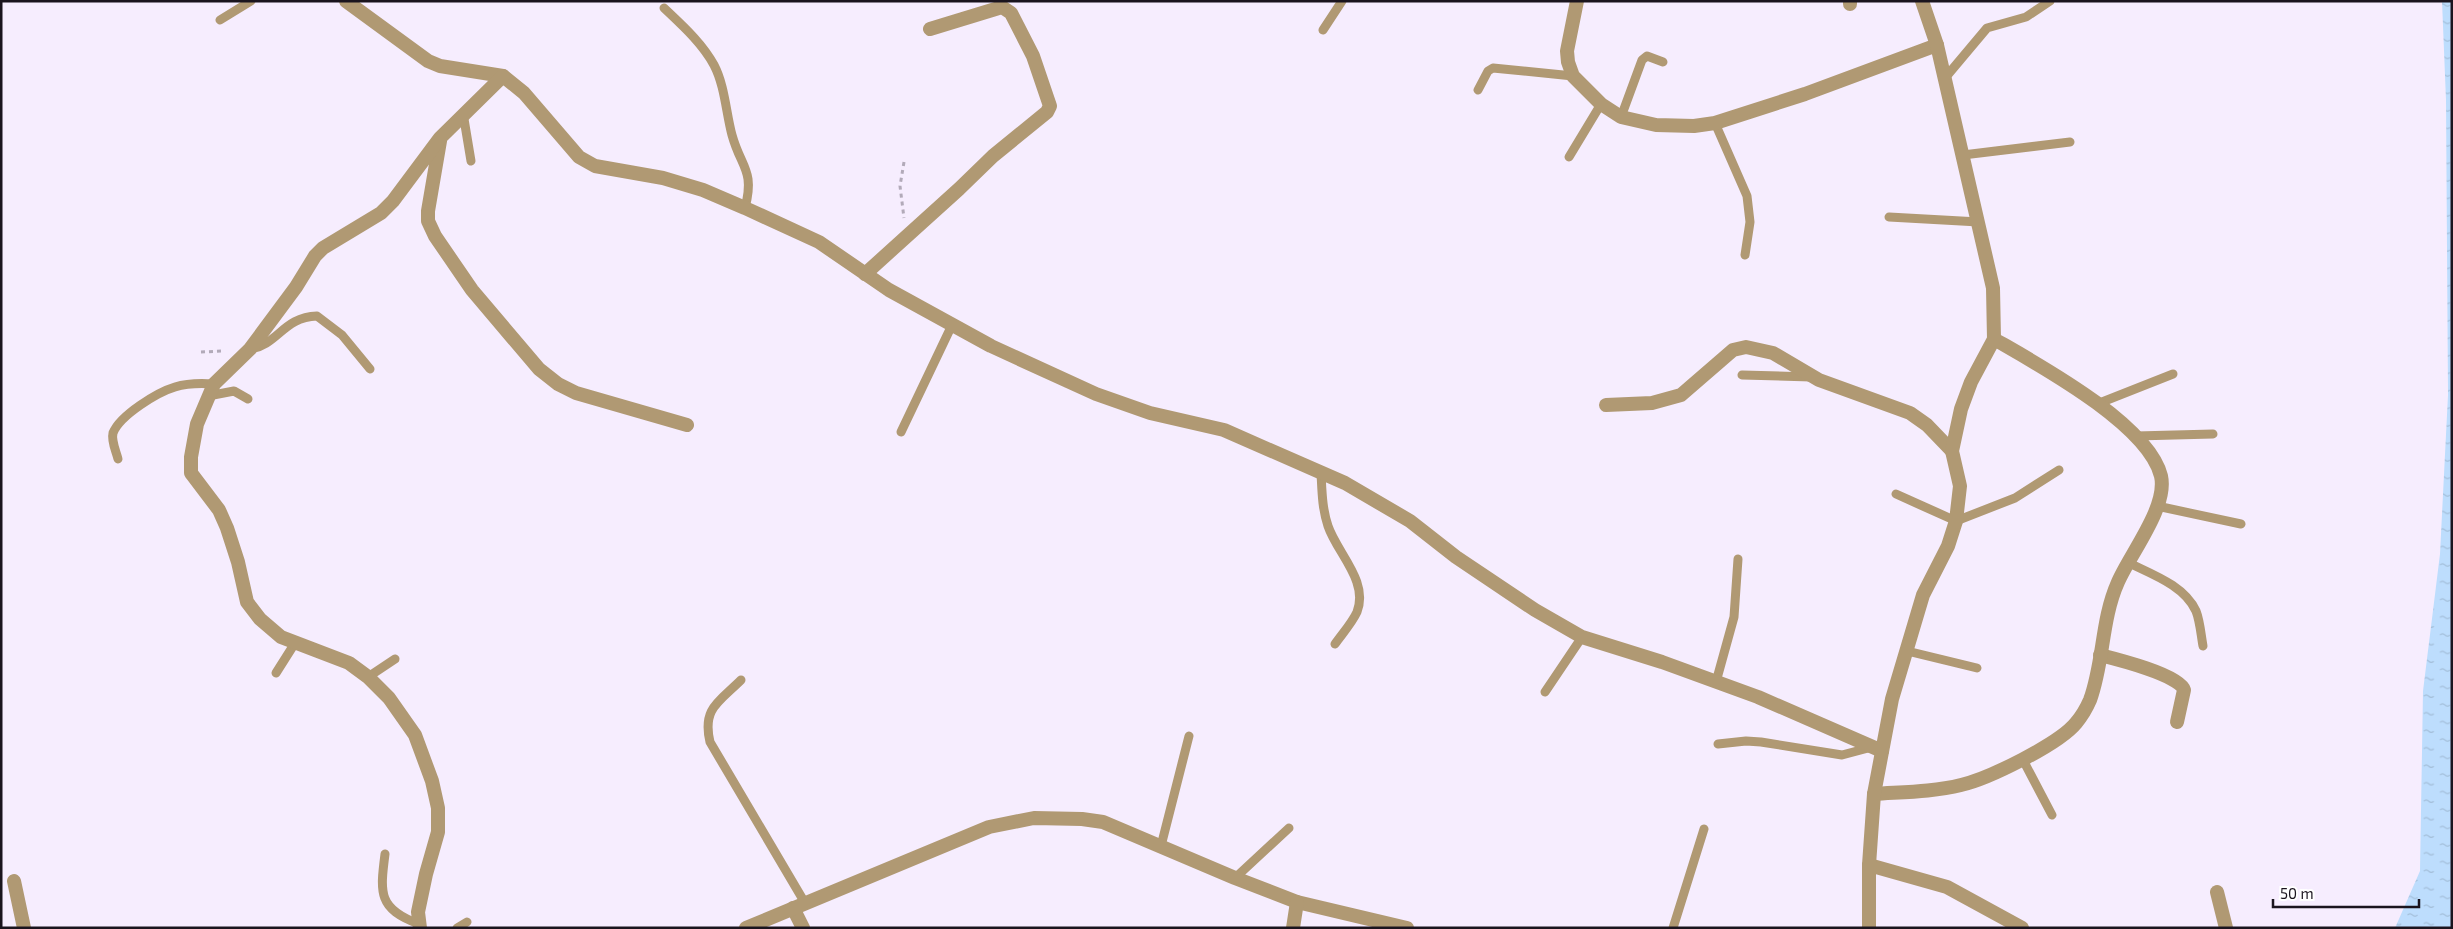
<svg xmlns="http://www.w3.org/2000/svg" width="2453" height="929" viewBox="0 0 2453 929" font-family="'Exo 2',sans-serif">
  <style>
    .water { fill: url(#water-ripples) }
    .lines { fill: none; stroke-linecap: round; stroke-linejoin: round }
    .path { stroke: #b2aab9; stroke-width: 3; stroke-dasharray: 4 4; stroke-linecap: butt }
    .service { stroke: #b09973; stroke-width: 9 }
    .minor { stroke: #b09973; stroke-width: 14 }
  </style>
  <defs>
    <pattern id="water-ripples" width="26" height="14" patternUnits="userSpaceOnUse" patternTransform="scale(1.25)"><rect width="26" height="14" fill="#bdddfd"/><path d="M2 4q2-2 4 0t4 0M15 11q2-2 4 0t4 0" fill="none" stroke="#a2bdd8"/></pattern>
  </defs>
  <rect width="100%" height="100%" fill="#f6edfe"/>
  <polygon class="water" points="2442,1 2452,1 2452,928 2395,928 2420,871 2423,691 2440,554 2448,395 2446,100"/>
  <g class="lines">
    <g class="path">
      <polyline points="904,162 900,186 904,218"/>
      <polyline points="201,352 223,351"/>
    </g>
    <g class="service">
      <path d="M 664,8 C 683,26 702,43 714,65 C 725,86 726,113 732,135 C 741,168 755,170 745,208"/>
      <polyline points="220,20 251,1"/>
      <polyline points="1323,30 1342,1"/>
      <polyline points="1945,78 1987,28 2026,17 2050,1"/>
      <polyline points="1478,90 1488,71 1493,68 1573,76"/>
      <polyline points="463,113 471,161"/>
      <polyline points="1621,117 1642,60 1647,56 1663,62"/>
      <polyline points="1715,123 1747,196 1750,222 1745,255"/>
      <polyline points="1963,155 2070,142"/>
      <polyline points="1569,157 1601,104"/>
      <polyline points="1889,217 1979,222"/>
      <path d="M 250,349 C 278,345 283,317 317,316 L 342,335 L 370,369"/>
      <polyline points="1742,375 1811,377"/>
      <polyline points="208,396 234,391 248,399"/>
      <polyline points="2097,404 2173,374"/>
      <polyline points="901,432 952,325"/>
      <polyline points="2136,436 2213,434"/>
      <path d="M 118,459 C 116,451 111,441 113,433 C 120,415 158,392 175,387 C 188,383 201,383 214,384"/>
      <path d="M 1321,473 C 1322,491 1322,508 1328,526 C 1337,553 1369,581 1357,612 C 1352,623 1342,634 1335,644"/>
      <polyline points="1896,494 1956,521 2015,498 2059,470"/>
      <polyline points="2157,506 2241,524"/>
      <path d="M 2127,562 C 2151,574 2184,585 2196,611 C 2200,621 2201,635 2203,646"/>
      <polyline points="1907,651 1977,668"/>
      <polyline points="276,673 295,643"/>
      <polyline points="368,677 395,659"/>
      <path d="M 741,680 C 719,702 702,708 710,742 L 805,903"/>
      <polyline points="1716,682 1734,617 1738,559"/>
      <polyline points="1545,692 1582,637"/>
      <polyline points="1718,744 1746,741 1761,742 1842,755 1872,747"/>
      <polyline points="2022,758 2052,815"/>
      <polyline points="1161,846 1189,736"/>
      <path d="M 385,854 C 380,893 378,909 419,924"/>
      <polyline points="1235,878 1289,828"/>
      <polyline points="457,928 467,922"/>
      <polyline points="1673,928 1704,829"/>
    </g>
    <g class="minor">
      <polyline points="346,1 428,61 440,66 503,76 524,93 579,157 595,166 663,178 703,190 745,208 819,242 889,290 991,346 1096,394 1150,413 1224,430 1345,483 1410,521 1456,557 1535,610 1582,637 1662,662 1758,697 1882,751"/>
      <polyline points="1577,1 1567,51 1568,62 1573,76 1601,104 1621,117 1656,125 1694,126 1715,123 1805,94 1937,45"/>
      <polyline points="1850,1 1850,4"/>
      <polyline points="440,141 428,211 428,221 435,236 472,290 539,369 558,384 576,393 687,425"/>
      <polyline points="865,274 959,189 993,156 1047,112 1050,106 1033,56 1011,13 1002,7 930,29"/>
      <polyline points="1606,405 1652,403 1681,395 1733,350 1746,347 1773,353 1819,380 1910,413 1927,425 1952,451"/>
      <path d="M 2100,655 C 2116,659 2180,675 2184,690 L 2177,722"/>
      <path d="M 1874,794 C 1903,792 1933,792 1961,785 C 1988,779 2059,744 2076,723 C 2081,717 2087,707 2090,700 C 2104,662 2101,620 2118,582 C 2130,554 2168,507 2161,476 C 2148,424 2039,365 1994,339"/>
      <polyline points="1869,865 1947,887 2022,928"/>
      <polyline points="14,881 24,928"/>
      <polyline points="2217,892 2226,928"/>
      <polyline points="793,908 803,928"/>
      <polyline points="420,928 418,912 426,874 438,832 438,808 432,781 415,735 389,698 368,677 349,663 281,637 260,619 247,602 238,562 227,528 219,510 191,473 191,457 197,424 214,384 250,349 296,287 315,256 323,248 381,213 393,201 440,138 503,76"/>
      <polyline points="746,928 989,827 1034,818 1082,819 1103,822 1235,878 1297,902 1407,928"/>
      <polyline points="1293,928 1297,902"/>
      <polyline points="1869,928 1869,865 1874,794 1892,699 1923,595 1948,546 1956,521 1960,486 1952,451 1961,409 1971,382 1994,339 1993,288 1937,45 1922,1"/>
    </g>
  </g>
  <rect width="2453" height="929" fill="none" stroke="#1a141e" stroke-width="5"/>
  <path d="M2273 899v8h146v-8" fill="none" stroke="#1a141e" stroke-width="2.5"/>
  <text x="2280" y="899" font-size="15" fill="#1a141e" stroke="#ffffff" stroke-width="4" paint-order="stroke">50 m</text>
</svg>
